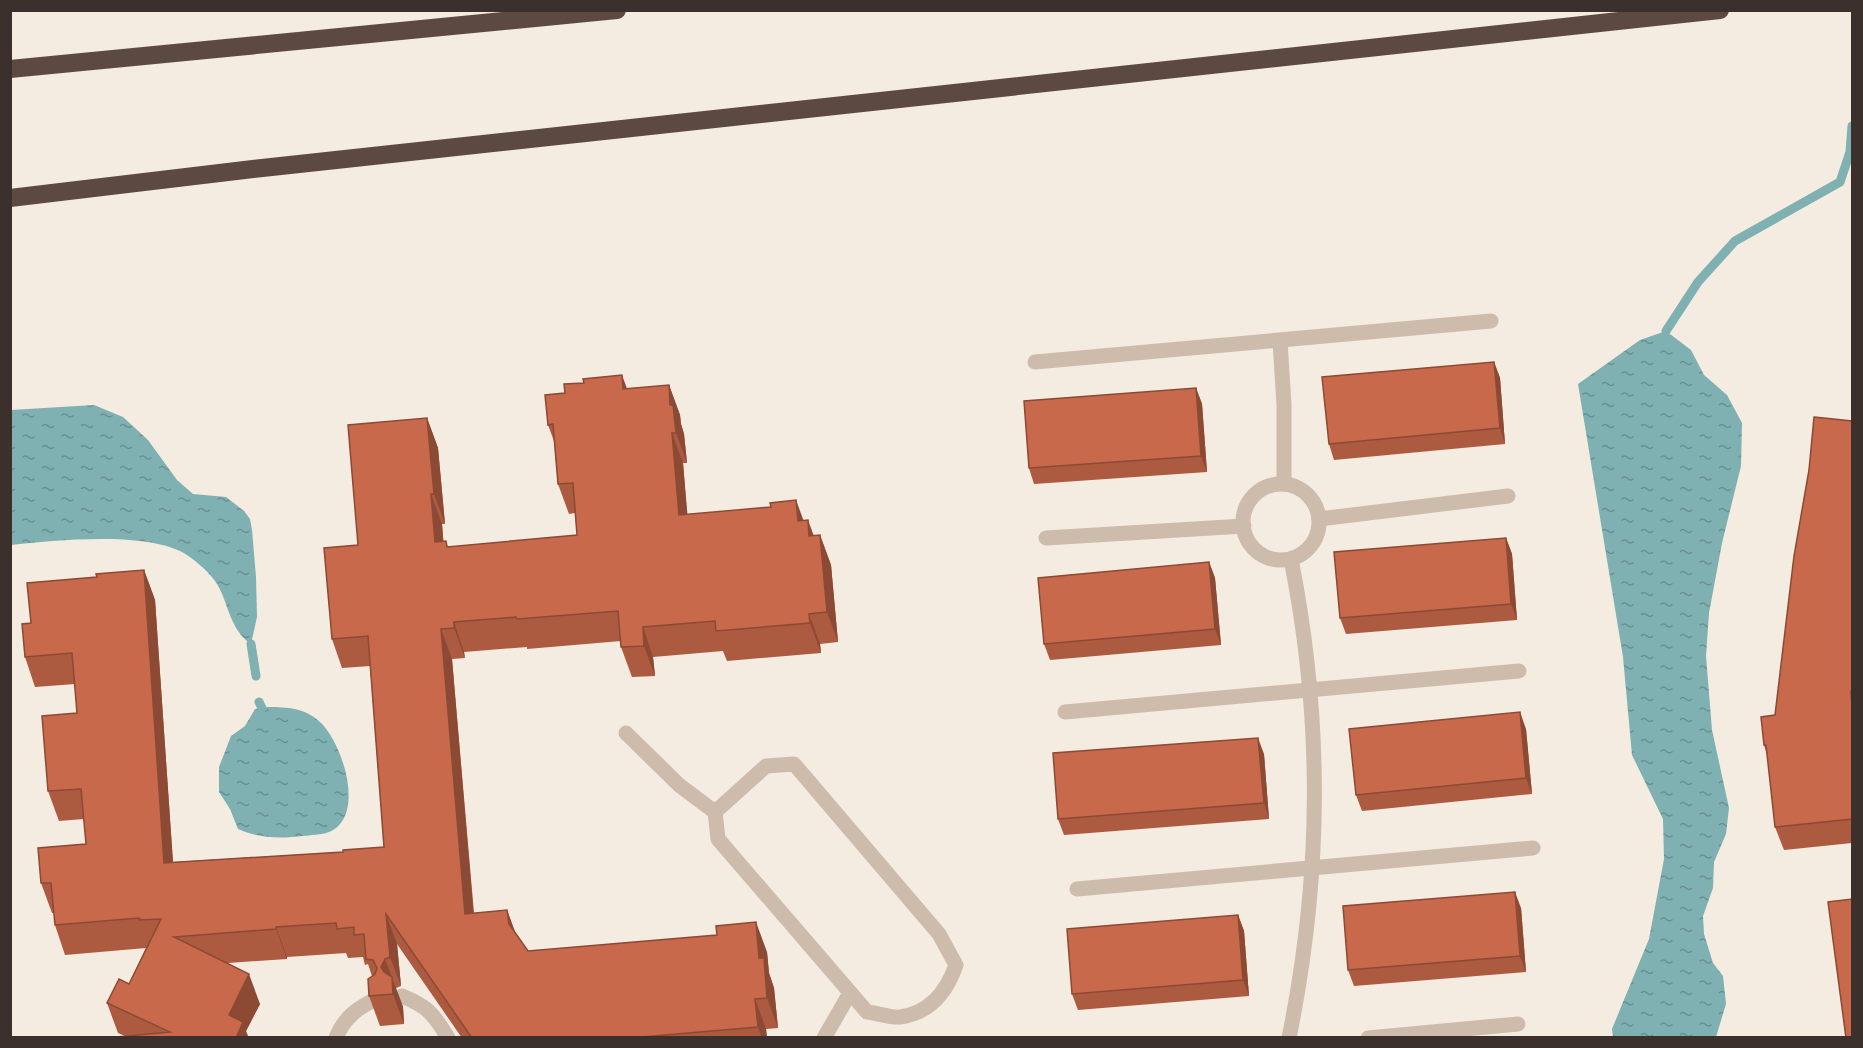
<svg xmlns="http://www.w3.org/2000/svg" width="1863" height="1048" viewBox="0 0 1863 1048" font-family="Helvetica,sans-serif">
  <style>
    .water { fill: url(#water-ripples) }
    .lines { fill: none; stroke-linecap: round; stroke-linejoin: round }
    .stream { stroke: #7fb0b2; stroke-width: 9 }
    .service { stroke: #cdbbac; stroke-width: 15 }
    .minor { stroke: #cdbbac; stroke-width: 15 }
    .motorway { stroke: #5c4a42; stroke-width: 18 }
    .wall { fill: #ac5a40 }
    .shaded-wall { fill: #8c4a34 }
    .building { fill: #c8694b; stroke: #8c4a34; stroke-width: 1.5 }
  </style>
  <defs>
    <pattern id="water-ripples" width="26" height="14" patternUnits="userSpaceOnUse" patternTransform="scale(1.5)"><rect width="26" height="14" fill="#7fb0b2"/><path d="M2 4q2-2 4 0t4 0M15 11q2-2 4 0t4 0" fill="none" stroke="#699091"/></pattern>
  </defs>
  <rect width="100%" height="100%" fill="#f4ebe1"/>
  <g class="water">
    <polygon points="1666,331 1691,350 1704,375 1727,395 1742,423 1741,466 1722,543 1709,613 1706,656 1712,730 1729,808 1726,834 1714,862 1713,888 1703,916 1704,934 1713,963 1723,976 1726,1004 1716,1037 1613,1037 1612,1029 1649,939 1664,859 1663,819 1632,755 1623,657 1578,384 1640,340"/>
    <path d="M 94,405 L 123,417 L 148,440 L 177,480 L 193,494 L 226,497 L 244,511 L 250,519 L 252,530 L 256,577 L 257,617 L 251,644 C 228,628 229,601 215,581 C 207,570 192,557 180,551 C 140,532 55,540 11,545 L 11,410 Z"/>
    <path d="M 268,707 C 287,707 305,708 320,722 C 342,742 367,816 329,832 C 322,835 310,835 302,836 C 280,839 258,838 238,829 L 230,809 L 219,792 L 219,767 L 231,736 L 245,726 L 255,709 Z"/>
  </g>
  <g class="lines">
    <g class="stream">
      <polyline points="1666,331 1698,282 1735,241 1840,182 1850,152 1852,126"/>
      <polyline points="251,644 256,676"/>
      <polyline points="259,702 262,708"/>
    </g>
    <g class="service">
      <polyline points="1035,362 1491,321"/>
      <polyline points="1319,519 1508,496"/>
      <polyline points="1046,538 1244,526"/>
      <polyline points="1065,712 1519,671"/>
      <polyline points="626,733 679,785 715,812"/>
      <path d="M 794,764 L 939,934 L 956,965 C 947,991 930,1013 900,1017 C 891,1018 877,1013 867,1012 L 718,839 L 715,812 L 766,766 Z"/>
      <polyline points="1077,889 1533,848"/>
      <path d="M 402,996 C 427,1006 434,1014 448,1038"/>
      <path d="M 336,1038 C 344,1017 359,1007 378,998"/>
      <polyline points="824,1038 850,993"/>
      <polyline points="1368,1038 1518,1024"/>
    </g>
    <g class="minor">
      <polyline points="1280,341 1284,405 1284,484"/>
      <circle cx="1281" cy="522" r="38"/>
      <path d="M 1289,1038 C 1322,875 1323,721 1291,559"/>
    </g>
    <g class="motorway">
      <polyline points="10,69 617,10"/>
      <polyline points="10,198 253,169 1720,10"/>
    </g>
  </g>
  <g class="wall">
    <polygon points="1494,362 1500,378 1505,444 1334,460 1329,444"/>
    <polygon points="669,385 680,415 681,424 684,434 687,463 683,463 687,514 804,521 814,536 820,535 831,565 838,642 820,644 821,653 727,661 723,651 653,657 655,676 632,677 621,647 621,641 527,649 527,647 464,652 465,658 452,659 474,913 507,910 516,935 528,951 767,952 769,973 774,988 778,1028 766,1029 767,1038 462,1038 397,944 401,986 396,988 403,1007 404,1024 380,1026 369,996 372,976 368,964 365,965 363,957 348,958 346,953 287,957 287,959 228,963 260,1004 246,1031 125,1036 118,1033 107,1003 129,984 146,948 65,955 55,925 54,913 52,913 41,883 86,844 84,819 59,821 48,791 77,713 75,684 35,687 25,657 31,623 97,577 144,570 155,600 173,862 343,852 384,847 370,666 342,668 332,639 358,545 427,418 438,448 445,524 442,524 443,541 449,547 577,535 575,513 569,514 558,484 554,441 548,425 627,389"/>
    <polygon points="1196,388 1202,404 1207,472 1034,484 1029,468"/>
    <polygon points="1852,421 1852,843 1784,850 1775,827 1767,755 1764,745 1775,715"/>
    <polygon points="1506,538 1512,554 1517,620 1346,634 1340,618"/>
    <polygon points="1209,562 1215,578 1221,645 1050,660 1044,644"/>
    <polygon points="1526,729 1532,794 1362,811 1356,795"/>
    <polygon points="1264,754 1269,819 1064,835 1058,819"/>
    <polygon points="1521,908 1526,972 1354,986 1348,970"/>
    <polygon points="1238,915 1244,931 1249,996 1078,1010 1072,994"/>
  </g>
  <g class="shaded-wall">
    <polygon points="1494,362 1500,378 1505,444 1500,428"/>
    <polygon points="622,375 633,405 623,389"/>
    <polygon points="669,385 680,415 681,424 684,434 687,463 676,433 670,405"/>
    <polygon points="1196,388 1202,404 1207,472 1201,456"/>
    <polygon points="427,418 438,448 445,524 434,494"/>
    <polygon points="672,433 683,463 690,544 679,515"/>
    <polygon points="431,494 442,524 446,572 435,542"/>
    <polygon points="796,500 807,530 798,521"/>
    <polygon points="808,520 819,550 809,536"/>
    <polygon points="820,535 831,565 838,642 827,612"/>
    <polygon points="1506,538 1512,554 1517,620 1511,604"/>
    <polygon points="1209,562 1215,578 1221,645 1215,629"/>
    <polygon points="144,570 155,600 175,892 164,863"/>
    <polygon points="809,614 820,644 821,653 810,623"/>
    <polygon points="454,622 464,652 465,658 454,628"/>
    <polygon points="643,627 653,657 655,676 644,646"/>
    <polygon points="441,629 452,659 476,943 465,914"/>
    <polygon points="1520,712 1526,729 1532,794 1526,778"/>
    <polygon points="1258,738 1264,754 1269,819 1264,803"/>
    <polygon points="1515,892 1521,908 1526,972 1520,956"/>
    <polygon points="507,910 518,940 509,924"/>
    <polygon points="386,914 397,944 401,986 390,957"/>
    <polygon points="1238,915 1244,931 1249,996 1243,980"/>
    <polygon points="756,922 767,952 769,973 774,988 778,1028 767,998 759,958"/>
    <polygon points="276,927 287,957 287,959 276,929"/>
    <polygon points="385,959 403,1007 404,1024 393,994 381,967"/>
    <polygon points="249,974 260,1004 246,1031 249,1038 236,1038 229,1015"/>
    <polygon points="755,999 766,1029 767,1038 762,1038 758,1027"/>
  </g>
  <g class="building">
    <polygon points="1494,362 1500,428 1329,444 1322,377"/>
    <polygon points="622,375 623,389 669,385 670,405 673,405 676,433 672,433 679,515 771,507 770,503 796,500 798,521 808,520 809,536 820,535 827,612 809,614 810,623 716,631 715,621 643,627 644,646 621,647 618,611 517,619 516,617 454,622 454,628 441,629 465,914 507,910 509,924 528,951 717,935 716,926 756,922 759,958 764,958 767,998 755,999 758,1027 630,1038 472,1038 386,914 390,957 385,959 381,967 384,972 392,977 393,994 369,996 368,979 375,974 377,968 373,960 366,959 364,934 354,935 354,927 337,929 336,923 276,927 276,929 174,937 249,974 229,1015 243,1022 236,1038 106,1038 170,1032 107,1003 119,979 129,984 161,919 139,920 139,918 55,925 51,883 41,883 38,848 86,844 81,789 48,791 42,716 77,713 72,653 25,657 22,624 31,623 27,583 97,577 96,574 144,570 164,863 343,852 343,850 384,847 368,636 332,639 324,548 358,545 348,425 427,418 434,494 431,494 435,542 446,541 447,547 577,535 573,483 558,484 553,424 548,425 545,395 565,393 564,384 584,383 583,379"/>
    <polygon points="1196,388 1201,456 1029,468 1024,401"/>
    <polygon points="1814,417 1852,421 1852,691 1851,691 1852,706 1852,819 1775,827 1766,745 1764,745 1761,717 1775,715 1794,556 1809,470"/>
    <polygon points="1506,538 1511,604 1340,618 1334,552"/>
    <polygon points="1209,562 1215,629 1044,644 1038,578"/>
    <polygon points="1520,712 1526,778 1356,795 1349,729"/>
    <polygon points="1258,738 1264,803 1058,819 1053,753"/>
    <polygon points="1515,892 1520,956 1348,970 1343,906"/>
    <polygon points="1852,899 1852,1038 1846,1038 1828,902"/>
    <polygon points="1238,915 1243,980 1072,994 1067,929"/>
  </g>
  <rect width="1863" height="1048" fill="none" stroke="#3b302b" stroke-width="24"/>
</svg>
